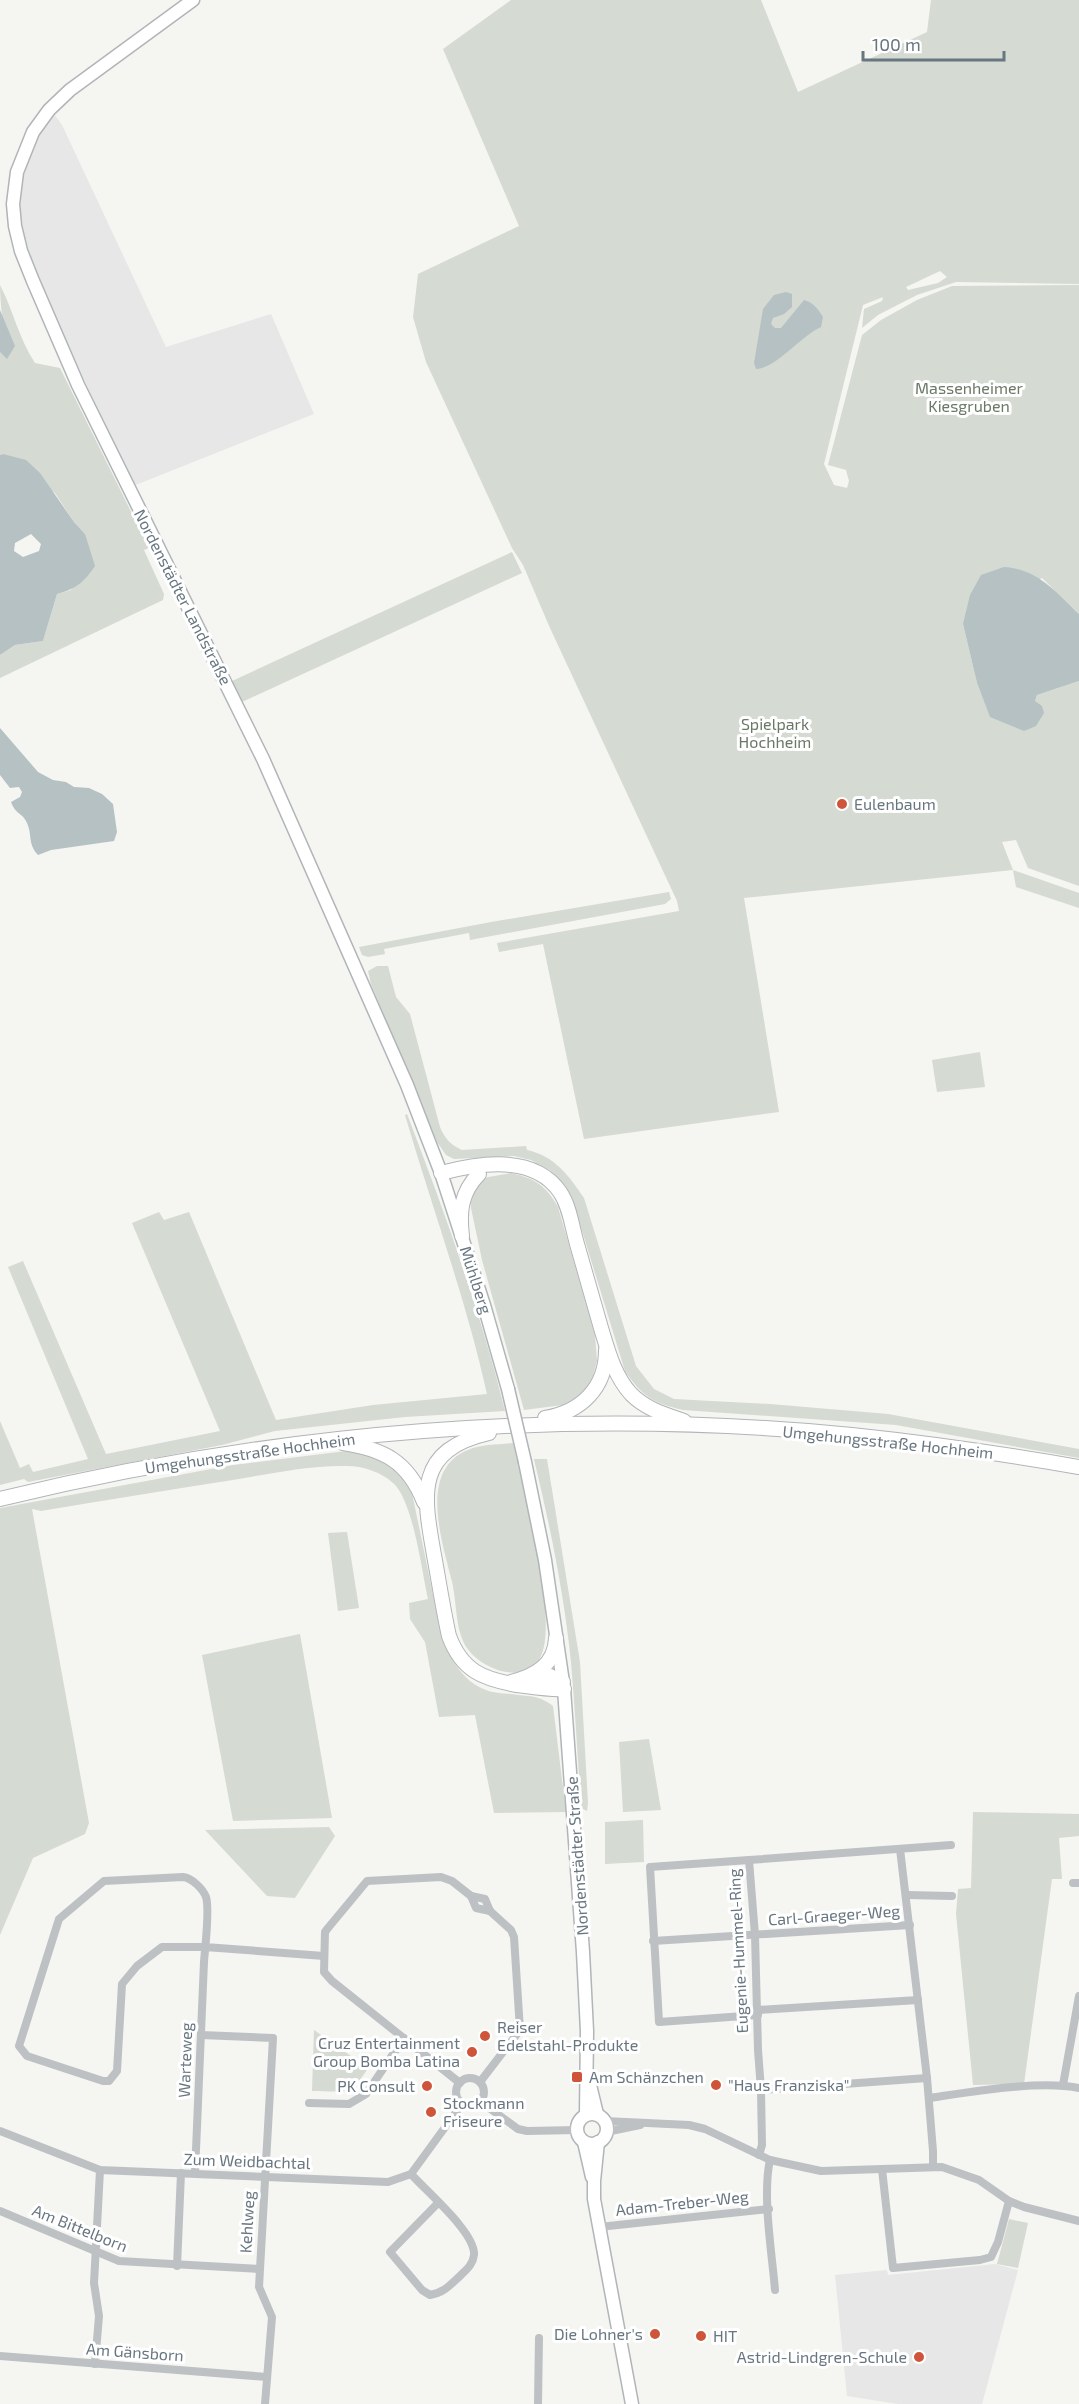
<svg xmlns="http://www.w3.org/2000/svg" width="1079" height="2404" viewBox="0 0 1079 2404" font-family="'Exo 2',sans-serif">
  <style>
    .built { fill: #e6e7e6 }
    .green { fill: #d5dad2; fill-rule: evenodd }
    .water { fill: #b6c1c4; fill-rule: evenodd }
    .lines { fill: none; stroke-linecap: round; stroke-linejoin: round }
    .secondary-casing { stroke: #b0b5b8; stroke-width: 15 }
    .primary-casing { stroke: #b1b5b8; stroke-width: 16 }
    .street { stroke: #bdc1c4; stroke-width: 8 }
    .secondary { stroke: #fff; stroke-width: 12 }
    .primary { stroke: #fff; stroke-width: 14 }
    .secondary-bridge-casing { stroke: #b0b5b8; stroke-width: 15; stroke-linecap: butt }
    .secondary-bridge { stroke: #fff; stroke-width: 12 }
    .poi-dot { fill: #ce5539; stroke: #fff; stroke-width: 2 }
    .labels { text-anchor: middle; stroke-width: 6; stroke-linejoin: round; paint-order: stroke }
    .park-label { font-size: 16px; fill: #6a7866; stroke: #fff }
    .street-label { font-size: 16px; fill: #687680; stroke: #fff }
    .poi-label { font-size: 16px; fill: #687680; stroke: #fff; text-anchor: start }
  </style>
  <rect width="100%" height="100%" fill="#f5f5f2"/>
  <g class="built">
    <polygon points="54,114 62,125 166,347 271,314 314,414 133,486 37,277 22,231 20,211 23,172 37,136"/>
    <polygon points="995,2264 1018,2270 982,2404 898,2404 847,2396 835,2275 887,2270 888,2275"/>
  </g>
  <g class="green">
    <path d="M 511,0 L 761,0 L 798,92 L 927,32 L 931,0 L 1079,0 L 1079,284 L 956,282 L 917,295 L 878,315 L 862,328 L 864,309 L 882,301 L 883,297 L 863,305 L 824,464 L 834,485 L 847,488 L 849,481 L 846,470 L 828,465 L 862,335 L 881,320 L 917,300 L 952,286 L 1079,285 L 1079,614 L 1042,578 L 963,624 L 977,683 L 990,716 L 1035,701 L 1037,695 L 1079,681 L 1079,886 L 1028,868 L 1016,840 L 1002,842 L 1013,870 L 1079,893 L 1079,908 L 1016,887 L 1013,870 L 744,898 L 779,1112 L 584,1139 L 543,944 L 499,952 L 497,943 L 679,911 L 677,901 L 550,628 L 523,565 L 512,548 L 426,362 L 413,317 L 418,274 L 519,226 L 443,49 ZM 940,271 L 947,277 L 938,283 L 908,290 L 906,287 Z"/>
    <path d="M 0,285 C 13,310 19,339 35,363 L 60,368 L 149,548 L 144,550 L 164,594 L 163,600 L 0,678 L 0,655 L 15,645 L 43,641 L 57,594 L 71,590 L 85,534 L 74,522 L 55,493 L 3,454 L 0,455 L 0,352 L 7,358 C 5,333 0,310 0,285 Z"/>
    <polygon points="512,552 522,573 242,702 232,681"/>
    <polygon points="669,892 671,899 665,904 470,940 469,933 384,949 385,954 368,957 362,955 359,947 491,922"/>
    <path d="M 377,966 L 388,966 L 396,997 L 410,1014 L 440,1127 C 445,1139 451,1145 462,1150 L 526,1146 L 527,1150 C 555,1156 569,1176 584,1198 L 636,1366 L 654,1389 L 674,1399 L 770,1404 L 888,1414 L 1079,1449 L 1079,1458 L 896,1425 L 683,1410 C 653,1403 642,1396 625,1371 L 576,1211 L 561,1182 L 550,1170 L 531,1160 L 514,1156 L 454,1159 L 446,1155 L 437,1142 L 371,984 L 368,971 Z"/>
    <polygon points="980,1052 985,1087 937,1092 932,1060"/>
    <path d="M 407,1114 C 444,1211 480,1309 505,1411 L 405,1417 L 275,1431 L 222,1445 L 28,1482 L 24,1479 L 0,1485 L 0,1421 L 20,1468 L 29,1464 L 33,1472 L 88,1459 L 8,1267 L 23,1261 L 106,1454 L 220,1431 L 132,1223 L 159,1212 L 164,1220 L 189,1212 L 276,1420 L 373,1405 L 487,1394 C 466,1299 432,1208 405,1115 Z"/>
    <path d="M 511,1173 C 536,1179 545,1185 558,1207 L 595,1335 L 597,1361 L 593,1376 L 586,1389 L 575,1398 L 563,1405 L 524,1410 L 482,1260 L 471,1208 L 470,1193 L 483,1178 Z"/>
    <path d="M 513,1443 C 523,1487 560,1621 540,1658 C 525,1686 481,1669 467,1648 C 455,1631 457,1602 452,1582 C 443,1544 417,1470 468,1450 C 482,1444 498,1445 513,1443 Z"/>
    <path d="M 346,1451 C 378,1452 397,1466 412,1493 L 442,1638 C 451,1659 463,1682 486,1690 C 495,1694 508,1693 518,1695 C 532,1696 542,1697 553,1706 L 566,1812 L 494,1813 L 475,1715 L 439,1717 L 425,1642 L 410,1619 L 409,1603 L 428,1599 C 422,1572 413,1500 393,1483 C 381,1472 363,1466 347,1466 C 311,1465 274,1473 239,1479 C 173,1489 107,1500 41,1511 L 32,1509 L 89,1823 L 85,1834 L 33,1858 L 0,1935 L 0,1508 L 233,1465 Z"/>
    <path d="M 534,1459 L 547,1459 L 580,1662 L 588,1803 L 587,1811 L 581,1808 C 578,1760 575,1710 571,1662 C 564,1593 550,1526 534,1459 Z"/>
    <polygon points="347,1532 359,1608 338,1611 328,1533"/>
    <polygon points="300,1634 332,1818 233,1821 202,1655"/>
    <polygon points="649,1739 661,1810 623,1812 619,1742"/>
    <polygon points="973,1812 1079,1814 1079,1836 1059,1838 1062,1879 1052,1879 1024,2084 973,2085 956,1914 958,1889 971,1888"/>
    <polygon points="643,1820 644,1862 605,1864 605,1822"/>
    <polygon points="329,1827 335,1836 295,1898 267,1896 205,1830"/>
    <path d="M 314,2030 L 368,2068 C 350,2097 344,2091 312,2091 Z"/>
    <polygon points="1009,2219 1028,2223 1018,2268 997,2264"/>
  </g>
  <g class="water">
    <path d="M 786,292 L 792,294 L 792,307 L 784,314 L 773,318 L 771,324 L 775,328 L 781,328 L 804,300 C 813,302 818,309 823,317 L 821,327 C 801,336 775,369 756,369 L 754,363 L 763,309 L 774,295 Z"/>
    <polygon points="0,310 15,346 7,359 0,352"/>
    <path d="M 3,454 L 26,460 L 40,473 L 74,522 L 85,534 L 95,566 C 84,582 76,589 57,594 L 43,641 L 15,645 L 0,655 L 0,455 ZM 31,534 L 41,544 L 39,551 L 23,557 L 14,551 L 15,543 Z"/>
    <path d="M 1004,567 C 1038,569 1056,592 1079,614 L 1079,681 L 1037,695 L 1035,701 L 1042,706 L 1044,713 L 1036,726 L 1024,731 L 990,717 L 977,683 L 963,624 L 970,595 L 981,575 Z"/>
    <path d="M 0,728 L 38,772 L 53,780 L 66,782 L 74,787 L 89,788 L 102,794 L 113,804 L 117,832 L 114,841 L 51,850 L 38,855 C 27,843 33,834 26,821 C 21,812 16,815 11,802 L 20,797 L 22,792 L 19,787 L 10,788 L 0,775 Z"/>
  </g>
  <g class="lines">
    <g class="secondary-casing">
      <g id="secondary">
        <polyline points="193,0 70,90 49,110 33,132 17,172 13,204 15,226 21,251 33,281 78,385 263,759 407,1085 441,1173 484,1305 508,1389"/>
        <polyline points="525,1462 545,1560 564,1689 583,1952 587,2031 586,2115"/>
        <polyline points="589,2081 597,2114"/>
        <circle cx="592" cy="2129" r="15"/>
        <polyline points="584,2142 592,2177"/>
        <polyline points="598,2142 594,2181 594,2199 632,2404"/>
      </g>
    </g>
    <g class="primary-casing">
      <g id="primary">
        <path d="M 441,1173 C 479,1163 534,1154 560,1192 C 570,1207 572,1227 577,1244 C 585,1272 593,1300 601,1328 C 608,1351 614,1375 631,1394 C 646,1409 664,1414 684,1421"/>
        <path d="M 462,1236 C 459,1212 461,1192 479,1174"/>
        <path d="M 545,1418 C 581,1412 606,1388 606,1350"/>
        <path d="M 489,1433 C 415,1450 423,1494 434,1555 C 439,1582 443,1609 449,1636 C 462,1671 483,1679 517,1685 C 533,1687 548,1690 564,1689"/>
        <path d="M 343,1443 C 383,1449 408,1461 424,1502"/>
        <path d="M 0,1499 C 278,1431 567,1407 852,1435 C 928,1443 1004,1454 1079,1467"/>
        <polyline points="531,1677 548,1675 563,1682"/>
        <path d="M 511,1682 C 535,1676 555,1665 556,1638"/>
      </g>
    </g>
    <g class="street">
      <polyline points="900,1849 927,2078 933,2151 933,2166"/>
      <polyline points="749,1860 650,1867 659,2022 758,2015"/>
      <polyline points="1073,1883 1079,1883"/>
      <polyline points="907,1895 952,1896"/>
      <polyline points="471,1896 476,1908 490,1911"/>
      <polyline points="653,1941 910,1925"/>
      <polyline points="758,2010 918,2000"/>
      <polyline points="201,2035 273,2038 259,2287 272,2317 265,2404"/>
      <circle cx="470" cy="2092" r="14"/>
      <polyline points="460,2083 332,1981 324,1972 325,1932 328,1928 367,1881 441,1877 452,1881 471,1896 485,1899 490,1911 511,1930 514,1937 520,2030 480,2082"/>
      <polyline points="1063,2085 1079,1996"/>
      <polyline points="761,2090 927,2078"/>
      <path d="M 929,2098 C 970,2092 1039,2080 1079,2088"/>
      <polyline points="481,2102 518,2129 527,2131 577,2130"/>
      <polyline points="309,2103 349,2104 366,2094 404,2038"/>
      <polyline points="605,2121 689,2125 705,2129 770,2160 821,2171 942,2167 979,2180 1009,2201 1024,2207 1079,2221"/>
      <polyline points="0,2131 100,2170 388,2182 411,2174 462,2104"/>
      <polyline points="606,2132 640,2125"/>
      <polyline points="759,2155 762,2145 761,2090 758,2050 755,1935 749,1860 951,1845"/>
      <path d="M 770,2160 C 762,2195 772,2253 775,2290"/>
      <polyline points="882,2169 893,2268 980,2260 991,2257 998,2242 1009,2201"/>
      <path d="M 195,2173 C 198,2103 201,2032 204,1962 C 205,1947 210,1910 206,1897 C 203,1889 192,1878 183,1877 L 104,1881 L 59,1919 L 19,2046 L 27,2056 L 103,2081 L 109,2081 L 117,2071 L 122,1984 L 137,1966 L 162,1947 L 205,1947 L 324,1956"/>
      <path d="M 411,2174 C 426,2191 476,2233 474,2255 C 473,2264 467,2269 461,2275 C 451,2284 444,2293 430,2295 L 422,2290 L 390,2252 L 438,2203"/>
      <polyline points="0,2211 119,2261 259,2269"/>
      <polyline points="599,2227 769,2209"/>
      <polyline points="177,2266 181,2173"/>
      <polyline points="0,2356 267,2377"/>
      <polyline points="95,2364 99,2316 94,2283 100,2170"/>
      <polyline points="538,2404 539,2338"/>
    </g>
    <use href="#secondary" class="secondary"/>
    <use href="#primary" class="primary"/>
    <g class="secondary-bridge-casing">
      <polyline id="secondary-bridge" points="508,1389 525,1462"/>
    </g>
    <use href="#secondary-bridge" class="secondary-bridge"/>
  </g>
  <g class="poi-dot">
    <circle cx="842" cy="804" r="6"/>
    <circle cx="485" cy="2036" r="6"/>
    <circle cx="472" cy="2052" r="6"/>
    <rect x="571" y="2071" width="12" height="12" rx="3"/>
    <circle cx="716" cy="2085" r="6"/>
    <circle cx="427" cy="2086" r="6"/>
    <circle cx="431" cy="2112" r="6"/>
    <circle cx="655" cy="2334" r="6"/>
    <circle cx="701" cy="2336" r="6"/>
    <circle cx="919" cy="2357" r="6"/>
  </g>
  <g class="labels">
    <g class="park-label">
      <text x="969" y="394">Massenheimer<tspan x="969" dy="18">Kiesgruben</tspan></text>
      <text x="775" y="730">Spielpark<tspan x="775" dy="18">Hochheim</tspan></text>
    </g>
    <g class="street-label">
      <text transform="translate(183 597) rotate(63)" y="6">Nordenstädter Landstraße</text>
      <text transform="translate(476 1280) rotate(72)" y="6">Mühlberg</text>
      <text transform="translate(888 1442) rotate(6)" y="6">Umgehungsstraße Hochheim</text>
      <text transform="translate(250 1453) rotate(-8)" y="6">Umgehungsstraße Hochheim</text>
      <text transform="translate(577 1856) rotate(-94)" y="6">Nordenstädter Straße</text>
      <text transform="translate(834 1915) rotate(-4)" y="6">Carl-Graeger-Weg</text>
      <text transform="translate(738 1951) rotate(-93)" y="6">Eugenie-Hummel-Ring</text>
      <text transform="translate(185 2060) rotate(-88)" y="6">Warteweg</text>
      <text transform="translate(247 2161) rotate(2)" y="6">Zum Weidbachtal</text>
      <text transform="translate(682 2203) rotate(-6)" y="6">Adam-Treber-Weg</text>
      <text transform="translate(247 2222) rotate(-87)" y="6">Kehlweg</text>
      <text transform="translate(80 2228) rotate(22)" y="6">Am Bittelborn</text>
      <text transform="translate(135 2352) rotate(4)" y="6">Am Gänsborn</text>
    </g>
    <g class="poi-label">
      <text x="854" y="810">Eulenbaum</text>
      <text x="497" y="2033">Reiser<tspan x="497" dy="18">Edelstahl-Produkte</tspan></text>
      <text x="460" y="2049" text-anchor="end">Cruz Entertainment<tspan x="460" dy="18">Group Bomba Latina</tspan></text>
      <text x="589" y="2083">Am Schänzchen</text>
      <text x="728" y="2091">"Haus Franziska"</text>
      <text x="415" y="2092" text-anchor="end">PK Consult</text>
      <text x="443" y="2109">Stockmann<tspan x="443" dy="18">Friseure</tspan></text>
      <text x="643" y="2340" text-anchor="end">Die Lohner's</text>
      <text x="713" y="2342">HIT</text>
      <text x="907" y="2363" text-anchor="end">Astrid-Lindgren-Schule</text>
    </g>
  </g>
  <path d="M863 51v9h141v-9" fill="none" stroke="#687680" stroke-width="3"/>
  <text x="872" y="51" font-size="18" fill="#687680" stroke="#ffffff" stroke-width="4.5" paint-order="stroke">100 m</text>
</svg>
